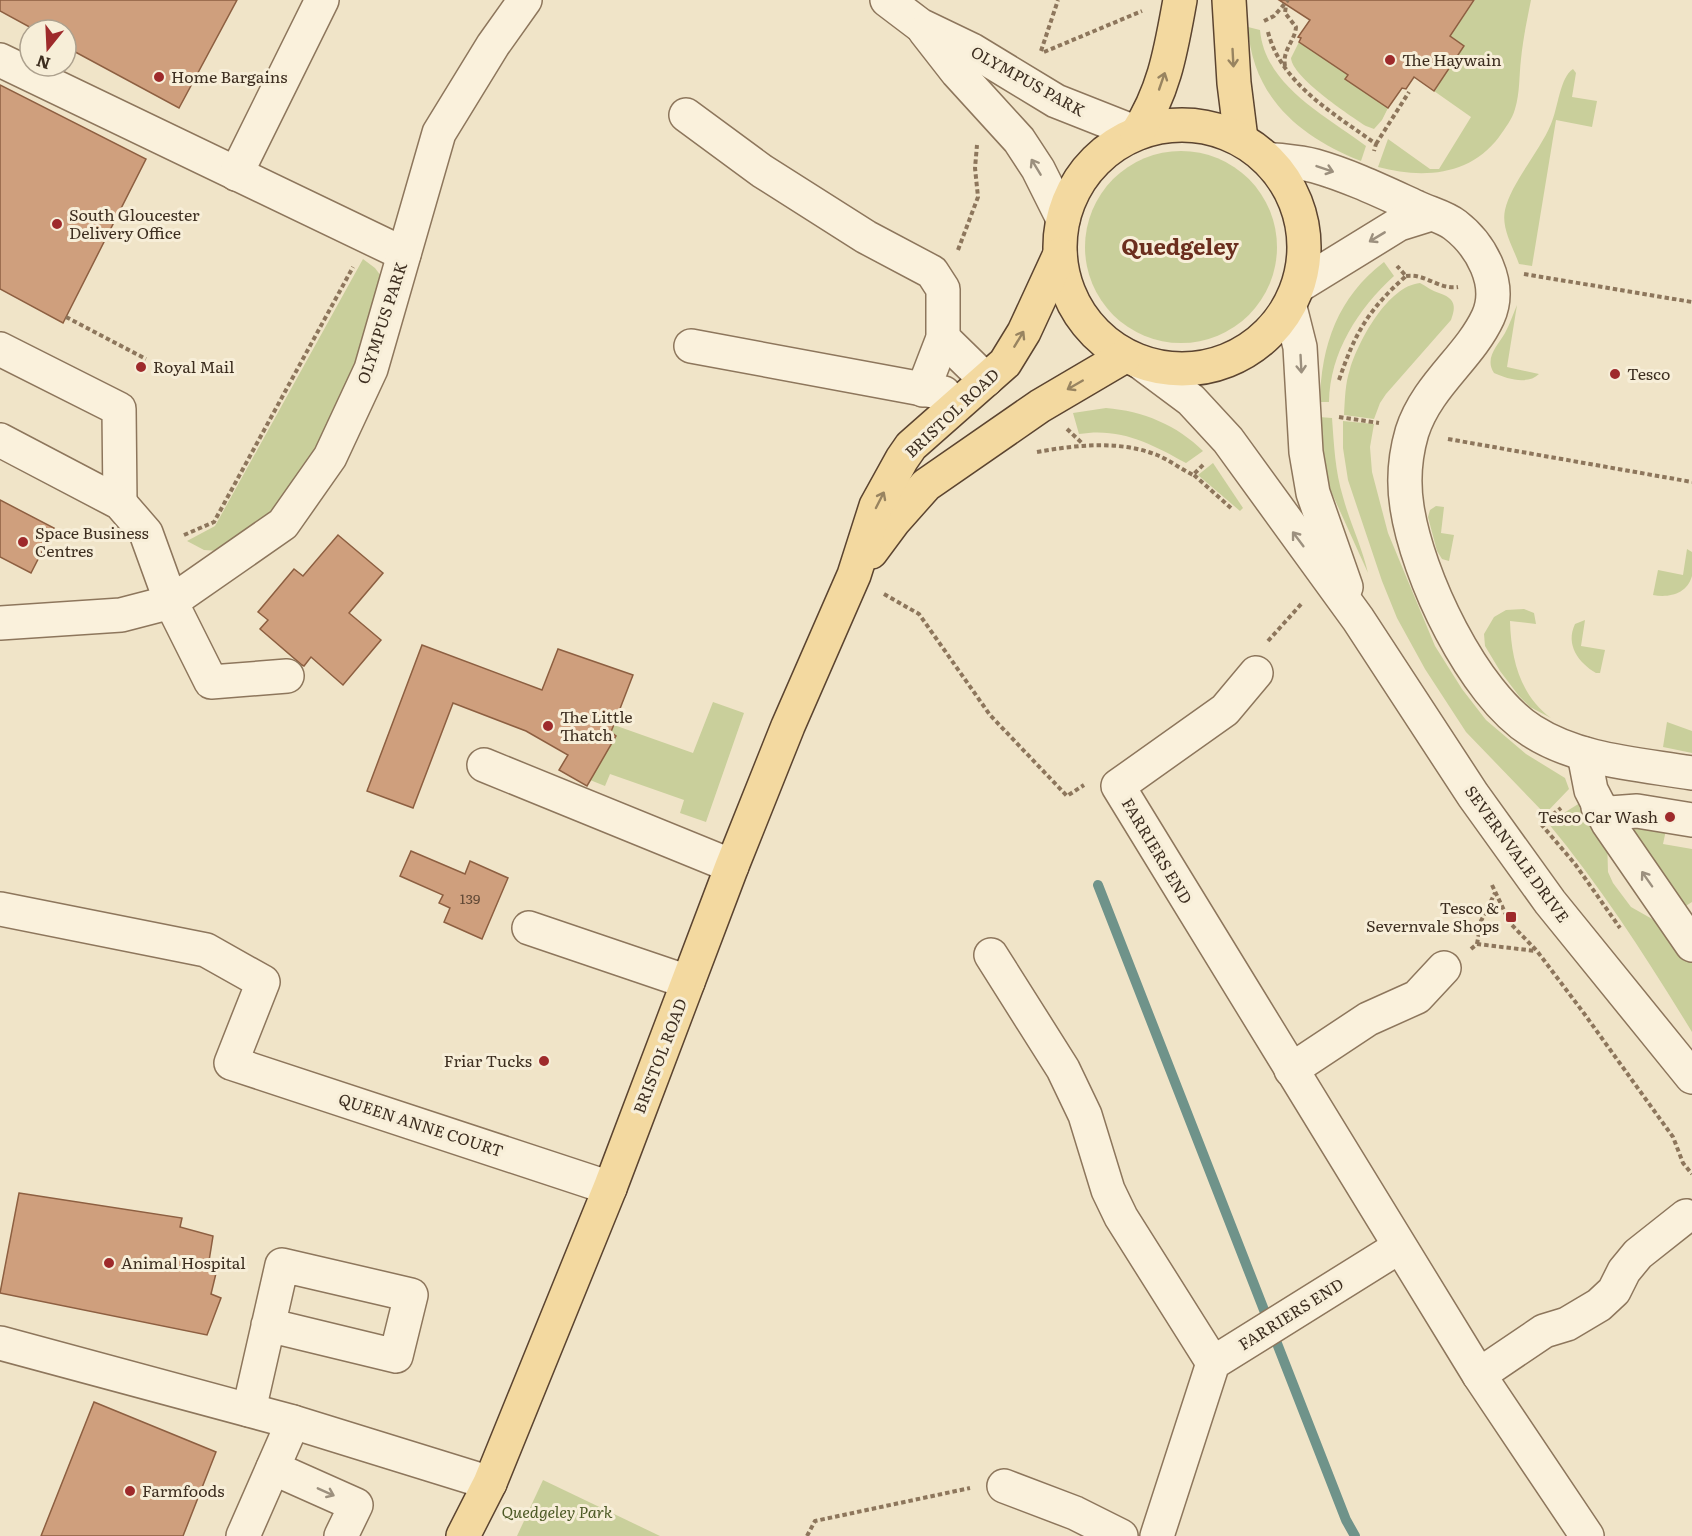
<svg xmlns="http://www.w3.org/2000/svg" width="1692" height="1536" viewBox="0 0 1692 1536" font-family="Literata,serif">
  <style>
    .green { fill: #c9cf9b }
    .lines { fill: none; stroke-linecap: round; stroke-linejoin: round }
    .stream { stroke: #6f938a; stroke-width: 10 }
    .building { fill: #cf9f7d; stroke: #8d5f41; stroke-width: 1.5 }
    .minor-casing { stroke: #8d765c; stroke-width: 36 }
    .major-casing { stroke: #5b4430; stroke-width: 36 }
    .path { stroke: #8d765c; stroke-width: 4; stroke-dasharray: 4.5 3; stroke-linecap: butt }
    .minor { stroke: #faf1dc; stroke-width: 33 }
    .major { stroke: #f3d9a0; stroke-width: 33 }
    .oneway { stroke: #988460 }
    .oneway2 { stroke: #9c907e }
    .poi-dot { fill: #9e2a2b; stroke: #f7eed8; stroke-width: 2 }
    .labels { text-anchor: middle; stroke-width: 6; stroke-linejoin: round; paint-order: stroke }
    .number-label { font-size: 14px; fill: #624a37 }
    .poi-label { font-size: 16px; fill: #3d2e20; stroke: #f7eed8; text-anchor: start }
    .street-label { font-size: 16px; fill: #3d2e20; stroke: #f7eed8 }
    .park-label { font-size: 16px; font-style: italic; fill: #4d5a26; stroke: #f7eed8 }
    .district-label { font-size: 22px; font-weight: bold; fill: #6b2e1e; stroke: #f7eed8 }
  </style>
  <rect width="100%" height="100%" fill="#f0e4c8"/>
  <g class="green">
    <path d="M 1475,0 L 1531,0 C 1527,20 1523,39 1521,59 C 1519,76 1520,93 1515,109 C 1512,120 1505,128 1499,137 C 1470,176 1422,179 1378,167 L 1388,139 L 1430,169 L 1439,169 L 1471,117 L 1434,91 L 1464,46 L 1450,36 Z"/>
    <path d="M 1248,27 L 1260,30 C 1265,86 1326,116 1366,146 L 1361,161 C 1300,137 1252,97 1248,27 Z"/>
    <path d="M 1299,42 L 1348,75 L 1346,79 L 1388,108 L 1382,120 L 1374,129 L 1366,126 C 1349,115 1292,77 1291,58 Z"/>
    <path d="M 1573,69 L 1576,73 L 1572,97 L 1597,101 L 1592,127 L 1556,120 L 1532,266 L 1519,264 C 1513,247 1501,228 1505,210 C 1511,183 1540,151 1551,124 C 1558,108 1560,77 1573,69 Z"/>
    <circle cx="1181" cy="247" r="96"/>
    <polygon points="363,259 375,268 387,284 380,316 299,486 258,527 219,551 204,550 187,541 215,526"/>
    <path d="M 1384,262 L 1394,276 C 1358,309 1330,352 1329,402 L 1320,402 C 1321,345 1338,297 1384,262 Z"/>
    <path d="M 1420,283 C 1426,286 1432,291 1439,293 C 1454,298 1457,305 1451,320 L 1386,394 L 1380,403 L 1374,419 L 1344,415 C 1345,399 1345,384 1350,369 C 1359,340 1388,286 1420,283 Z"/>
    <path d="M 1517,305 L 1507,367 L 1539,374 C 1528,385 1507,379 1494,373 C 1484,358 1498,345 1505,333 C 1510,324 1513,314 1517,305 Z"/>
    <path d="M 1106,408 C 1143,411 1177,425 1203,451 L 1186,463 C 1152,444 1120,427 1079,434 L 1073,413 Z"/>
    <path d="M 1319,417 L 1332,418 C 1334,445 1335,471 1343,497 C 1350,523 1362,547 1368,573 L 1330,489 L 1323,460 Z"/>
    <polygon points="1343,421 1374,424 1370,447 1372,472 1388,533 1435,646 1462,689 1486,720 1526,754 1565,778 1569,789 1545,814 1466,732 1425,669 1397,618 1382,581 1348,480 1343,448"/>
    <polygon points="1213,463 1243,508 1240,511 1198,475"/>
    <polygon points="1436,506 1444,507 1441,533 1454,535 1449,561 1442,559 1437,551 1428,517 1430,510"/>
    <path d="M 1687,549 L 1692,552 C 1692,559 1692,569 1692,576 C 1687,594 1669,598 1653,595 L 1658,570 L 1683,575 Z"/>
    <path d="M 1524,609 L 1534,613 L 1536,624 L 1510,621 C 1511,659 1520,695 1551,718 L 1530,707 L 1519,696 L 1500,671 L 1485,646 L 1484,634 L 1494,617 L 1506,610 Z"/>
    <path d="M 1585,620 L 1581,646 L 1605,650 L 1600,673 L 1596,673 C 1579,663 1565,645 1575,624 Z"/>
    <polygon points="713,702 744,713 706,822 680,813 684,800 610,774 605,786 590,780 616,736 611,732 614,725 693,753"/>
    <polygon points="1667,722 1692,731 1692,753 1663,747"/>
    <path d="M 1583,801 L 1607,838 L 1608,872 L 1613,883 L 1631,907 L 1661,924 L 1676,939 L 1692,963 L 1692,1032 C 1648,960 1602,888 1548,823 Z"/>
    <polygon points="1633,820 1666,830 1663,844 1692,849 1692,902 1684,907 1629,830"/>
    <polygon points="543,1480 660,1536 517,1536"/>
  </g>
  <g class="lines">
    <polyline class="stream" points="1098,885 1346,1520 1355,1536"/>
  </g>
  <g class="building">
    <polygon points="0,0 237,0 179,108 66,47 66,30 35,30 0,11"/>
    <polygon points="1279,0 1474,0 1450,36 1464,46 1434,91 1414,77 1406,89 1402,88 1388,108 1345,79 1348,75 1299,42 1301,38 1298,37 1310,20"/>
    <polygon points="0,85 146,159 63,323 0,289"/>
    <polygon points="0,500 54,528 31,573 0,557"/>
    <polygon points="338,535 383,573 349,613 381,640 343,685 311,657 304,666 302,665 260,629 268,620 258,612 294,569 303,576"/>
    <polygon points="422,645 542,690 558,649 633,675 611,732 616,736 587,786 559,770 568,755 526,731 453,703 413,808 367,791"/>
    <polygon points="411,851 465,874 470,861 508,878 482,939 444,922 450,908 439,903 443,895 400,876"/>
    <polygon points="19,1193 182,1218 180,1227 213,1236 209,1261 218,1265 211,1294 221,1298 207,1335 0,1293"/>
    <polygon points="94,1402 216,1452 183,1536 41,1536"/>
  </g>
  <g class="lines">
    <g class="minor-casing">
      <g id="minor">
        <polyline points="887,0 920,25 972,50 1056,101 1137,133"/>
        <polyline points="925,31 957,72 1019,140 1038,169 1063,219"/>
        <polyline points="0,60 404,254"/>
        <polyline points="686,115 762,171 866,237 932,272 943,289 943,338 923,390"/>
        <path d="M 1268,159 C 1283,161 1300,162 1315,166 C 1350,176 1383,192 1416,207 C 1428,213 1445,217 1455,225 C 1481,245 1503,284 1488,317 C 1469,358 1427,385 1412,432 C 1405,456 1403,482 1407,507 C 1417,575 1473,694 1532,731 C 1579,761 1638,764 1692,773"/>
        <polyline points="236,174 322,0"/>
        <polyline points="1300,285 1399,224 1431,214"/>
        <polyline points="1290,307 1300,347 1306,452 1313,493 1346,587"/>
        <polyline points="943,338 986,380"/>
        <polyline points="691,346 944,393"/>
        <polyline points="0,349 119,409 120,503"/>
        <polyline points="1140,362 1191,400 1228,440 1358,619 1473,795 1550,902 1692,1077"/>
        <polyline points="0,440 120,503 146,533 171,602 211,682 287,676"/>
        <polyline points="0,623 121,615 171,602 283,524 330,457 371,369 439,133 493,45 525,0"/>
        <polyline points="1256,673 1225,710 1118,786 1479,1375 1587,1536"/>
        <polyline points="1584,754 1591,790 1608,823 1692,945"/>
        <polyline points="484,765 732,866"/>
        <polyline points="1598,807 1610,813 1637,811 1692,820"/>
        <polyline points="0,909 206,950 263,982 231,1063 610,1188"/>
        <polyline points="529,928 688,982"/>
        <polyline points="991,955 1063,1069 1085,1115 1108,1190 1121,1217 1213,1363"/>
        <polyline points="1291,1070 1368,1019 1417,997 1444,968"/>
        <polyline points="0,1343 293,1422 490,1483"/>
        <polyline points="1479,1375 1544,1331 1567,1324 1599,1305 1614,1291 1624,1271 1638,1254 1686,1216"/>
        <polyline points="249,1410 282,1265 411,1295 396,1356 268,1325"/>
        <polyline points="273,1468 356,1505 341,1536"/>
        <polyline points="1004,1486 1075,1513 1121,1536"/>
        <polyline points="243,1536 293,1422"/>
        <polyline points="1157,1536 1213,1363 1399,1247"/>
      </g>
    </g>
    <g class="major-casing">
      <g id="major">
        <polyline points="1229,0 1234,83 1241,139"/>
        <circle cx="1182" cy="247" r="122"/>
        <path d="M 1137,133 C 1165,90 1171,49 1180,0"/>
        <polyline points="871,552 894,521 926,485 1040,406 1125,356"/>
        <polyline points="463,1536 490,1483 610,1188 732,866 788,726 854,575 876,506 902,459 911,446 1005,363 1024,332 1060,254"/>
      </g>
    </g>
    <g class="path">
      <polyline points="1264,21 1274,16 1288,0"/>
      <path d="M 1268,32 C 1281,84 1336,115 1376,144 L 1374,151"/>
      <polyline points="1041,51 1058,0"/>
      <polyline points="1044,52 1142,11"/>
      <path d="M 1285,66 C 1282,50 1295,41 1296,27 L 1285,13 L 1286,5"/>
      <polyline points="1376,144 1409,92"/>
      <polyline points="958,250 978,197 975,168 977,145"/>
      <polyline points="1524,274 1692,302"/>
      <path d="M 1406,276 C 1425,273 1439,290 1458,287"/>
      <polyline points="66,317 146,359"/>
      <path d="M 1339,380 C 1355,333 1368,310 1406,276 L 1397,266"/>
      <polyline points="1339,417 1379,423"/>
      <polyline points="1067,429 1083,444"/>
      <polyline points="1448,439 1692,482"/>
      <path d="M 1037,452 C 1076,445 1119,440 1157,455 C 1169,460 1181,469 1193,475 L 1204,464"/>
      <polyline points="1194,475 1231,508"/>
      <polyline points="184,535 214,522 353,267"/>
      <polyline points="884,594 919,614 990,715 1067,796 1084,785"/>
      <polyline points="1268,641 1303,602"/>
      <polyline points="1541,824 1575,864 1620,928"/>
      <polyline points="1541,824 1561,808"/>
      <polyline points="1492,885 1510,923 1537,951 1583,1012 1673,1137 1683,1163 1692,1174"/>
      <polyline points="1477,944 1481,921 1495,893"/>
      <polyline points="1471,949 1477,944 1536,951"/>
      <polyline points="807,1536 815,1521 970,1488"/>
    </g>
    <use href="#minor" class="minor"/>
    <use href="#major" class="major"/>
  </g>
  <defs><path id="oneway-shaft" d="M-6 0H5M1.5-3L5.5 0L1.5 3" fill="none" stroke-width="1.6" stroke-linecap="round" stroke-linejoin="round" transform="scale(1.5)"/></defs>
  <g class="oneway">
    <use href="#oneway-shaft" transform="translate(1233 58) rotate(87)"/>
    <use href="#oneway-shaft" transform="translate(1162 81) rotate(-71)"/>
    <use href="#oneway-shaft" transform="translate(1019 339) rotate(-59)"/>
    <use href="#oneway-shaft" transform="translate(1075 385) rotate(150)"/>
    <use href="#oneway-shaft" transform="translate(880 500) rotate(-63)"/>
  </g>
  <g class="oneway2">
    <use href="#oneway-shaft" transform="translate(1036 167) rotate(-121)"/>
    <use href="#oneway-shaft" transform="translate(1325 169) rotate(19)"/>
    <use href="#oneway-shaft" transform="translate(1377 237) rotate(149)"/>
    <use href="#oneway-shaft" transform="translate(1301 364) rotate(87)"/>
    <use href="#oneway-shaft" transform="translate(1298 539) rotate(-127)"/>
    <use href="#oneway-shaft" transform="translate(1647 879) rotate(-125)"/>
    <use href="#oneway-shaft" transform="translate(326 1492) rotate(24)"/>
  </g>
  <g class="poi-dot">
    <circle cx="1390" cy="60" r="6"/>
    <circle cx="159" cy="77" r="6"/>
    <circle cx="57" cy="224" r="6"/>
    <circle cx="141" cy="367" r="6"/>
    <circle cx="1615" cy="374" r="6"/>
    <circle cx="23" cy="542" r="6"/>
    <circle cx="548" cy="726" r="6"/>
    <circle cx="1670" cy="817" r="6"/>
    <rect x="1505" y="911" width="12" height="12" rx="3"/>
    <circle cx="544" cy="1061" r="6"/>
    <circle cx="109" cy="1263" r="6"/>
    <circle cx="130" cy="1491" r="6"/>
  </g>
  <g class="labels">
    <g class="number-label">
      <text x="470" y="904">139</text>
    </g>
    <g class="poi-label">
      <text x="1402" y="66">The Haywain</text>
      <text x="171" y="83">Home Bargains</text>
      <text x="69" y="221">South Gloucester<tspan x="69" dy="18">Delivery Office</tspan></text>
      <text x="153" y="373">Royal Mail</text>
      <text x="1627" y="380">Tesco</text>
      <text x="35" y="539">Space Business<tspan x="35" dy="18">Centres</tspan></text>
      <text x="560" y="723">The Little<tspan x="560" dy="18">Thatch</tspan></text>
      <text x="1658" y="823" text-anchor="end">Tesco Car Wash</text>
      <text x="1499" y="914" text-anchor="end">Tesco &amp;<tspan x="1499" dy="18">Severnvale Shops</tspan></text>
      <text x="532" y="1067" text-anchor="end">Friar Tucks</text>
      <text x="121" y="1269">Animal Hospital</text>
      <text x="142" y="1497">Farmfoods</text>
    </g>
    <g class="street-label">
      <text transform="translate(1028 81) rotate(29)" y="6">OLYMPUS PARK</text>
      <text transform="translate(382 323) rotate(-72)" y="6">OLYMPUS PARK</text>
      <text transform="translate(952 413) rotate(-43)" y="6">BRISTOL ROAD</text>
      <text transform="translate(1157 851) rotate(59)" y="6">FARRIERS END</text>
      <text transform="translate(1517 854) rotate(54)" y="6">SEVERNVALE DRIVE</text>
      <text transform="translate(660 1056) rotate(-69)" y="6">BRISTOL ROAD</text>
      <text transform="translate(421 1125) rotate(18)" y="6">QUEEN ANNE COURT</text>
      <text transform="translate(1291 1314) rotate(-32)" y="6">FARRIERS END</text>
    </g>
    <g class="park-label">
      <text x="557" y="1518">Quedgeley Park</text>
    </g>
    <g class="district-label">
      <text x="1180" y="255">Quedgeley</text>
    </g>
  </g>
  <g transform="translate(48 48) rotate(198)"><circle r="28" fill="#f7eed8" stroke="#ada18e" stroke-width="1.5"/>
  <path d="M0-4.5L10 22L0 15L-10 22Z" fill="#9e2a2b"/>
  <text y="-9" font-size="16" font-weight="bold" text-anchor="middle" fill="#3d2e20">N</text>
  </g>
</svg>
